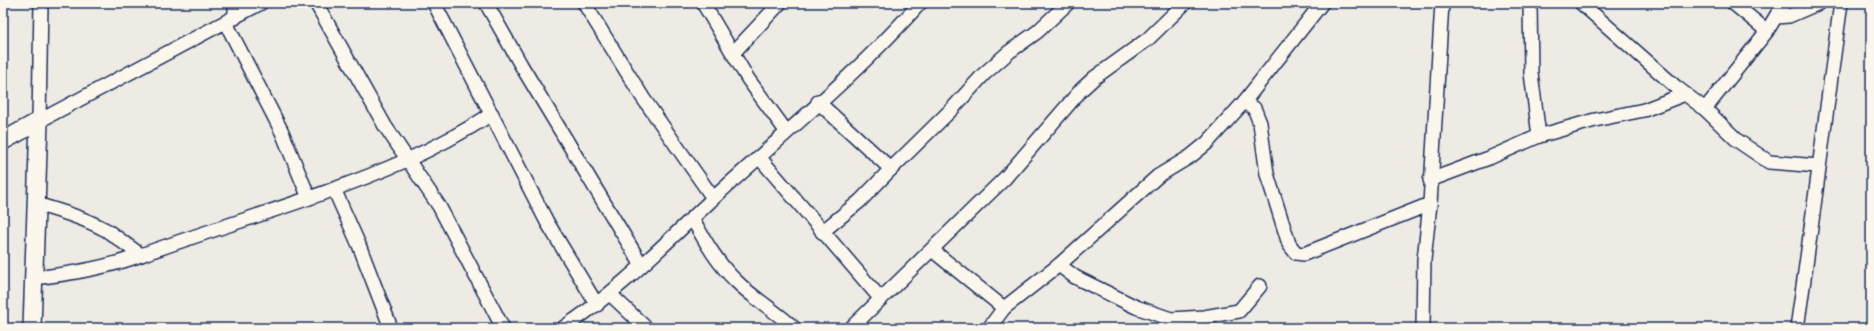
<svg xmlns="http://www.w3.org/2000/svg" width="1874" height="331" viewBox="0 0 1874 331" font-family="Mynerve,sans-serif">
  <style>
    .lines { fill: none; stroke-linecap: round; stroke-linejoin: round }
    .minor-casing { stroke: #1b2f5e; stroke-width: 16 }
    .tertiary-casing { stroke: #1b2f5e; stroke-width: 20 }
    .minor { stroke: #fbf7ec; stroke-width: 13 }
    .tertiary { stroke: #fbf7ec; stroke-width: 17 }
  </style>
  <rect width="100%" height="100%" fill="#eeebe4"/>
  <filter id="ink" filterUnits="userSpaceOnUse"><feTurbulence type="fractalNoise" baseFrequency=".025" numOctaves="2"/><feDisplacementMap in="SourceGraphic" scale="8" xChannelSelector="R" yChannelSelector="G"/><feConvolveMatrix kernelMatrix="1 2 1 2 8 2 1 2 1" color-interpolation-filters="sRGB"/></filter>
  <g filter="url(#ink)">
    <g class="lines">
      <g class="minor-casing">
        <g id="minor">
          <polyline points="41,3 39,121 261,3"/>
          <polyline points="235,3 235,18"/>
          <polyline points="316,3 385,126 439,206 503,328"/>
          <polyline points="434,3 547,222 597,305"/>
          <polyline points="486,3 521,65 641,264"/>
          <polyline points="584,3 643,98 713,198"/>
          <polyline points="703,3 748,79 786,131"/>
          <polyline points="1530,3 1531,73 1539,136"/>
          <polyline points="1581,3 1676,87 1705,109 1767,31 1784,3"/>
          <polyline points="1733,3 1767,31"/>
          <polyline points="1776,17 1789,16 1819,3"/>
          <polyline points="226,23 282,132 309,198"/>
          <polyline points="733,53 780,3"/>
          <polyline points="818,102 891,169 953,108 984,74 1009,52 1037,32 1068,3"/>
          <polyline points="1244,102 1254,108 1260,123 1267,174 1289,244 1296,253 1304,254 1430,204"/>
          <polyline points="1705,109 1738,141 1769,162 1818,166"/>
          <polyline points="759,157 880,298"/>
          <polyline points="1430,180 1489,158 1539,136 1595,120 1644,110 1685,94"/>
          <polyline points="334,189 359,245 391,328"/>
          <path d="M 36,204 C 60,211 84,218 106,230 C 118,238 129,247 141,255 C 229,223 321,198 407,160 C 436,147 465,131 492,114"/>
          <path d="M 692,218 C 705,241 717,263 736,281 C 754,299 776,311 794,328"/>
          <polyline points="822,232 860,201 891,169"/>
          <polyline points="932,250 1004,308"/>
          <polyline points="1059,265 1075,277 1136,307 1171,319 1204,317 1239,311 1260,286"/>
          <path d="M 34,278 C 70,274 107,268 141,255"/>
          <polyline points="610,294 646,328"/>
          <path d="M 563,328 C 620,291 668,240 718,194 C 785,133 860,71 920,3"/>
          <polyline points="851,328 1005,178 1081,90 1094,78 1148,39 1185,3"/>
          <polyline points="989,328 1004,308 1059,265 1158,176 1191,156 1207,143 1244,102 1322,3"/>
          <polyline points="1423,328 1424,260 1430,204 1442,3"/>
          <path d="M 1797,328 C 1813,220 1826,111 1841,3"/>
        </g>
      </g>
      <g class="tertiary-casing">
        <g id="tertiary">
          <polyline points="3,141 39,121"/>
          <polyline points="32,328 39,121"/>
        </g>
      </g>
      <use href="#minor" class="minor"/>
      <use href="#tertiary" class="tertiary"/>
    </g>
  </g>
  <rect width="1874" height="331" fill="none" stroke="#fbf7ec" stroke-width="16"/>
  <rect x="8" y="8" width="1858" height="315" fill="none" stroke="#1b2f5e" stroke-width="1.5" filter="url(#ink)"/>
</svg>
